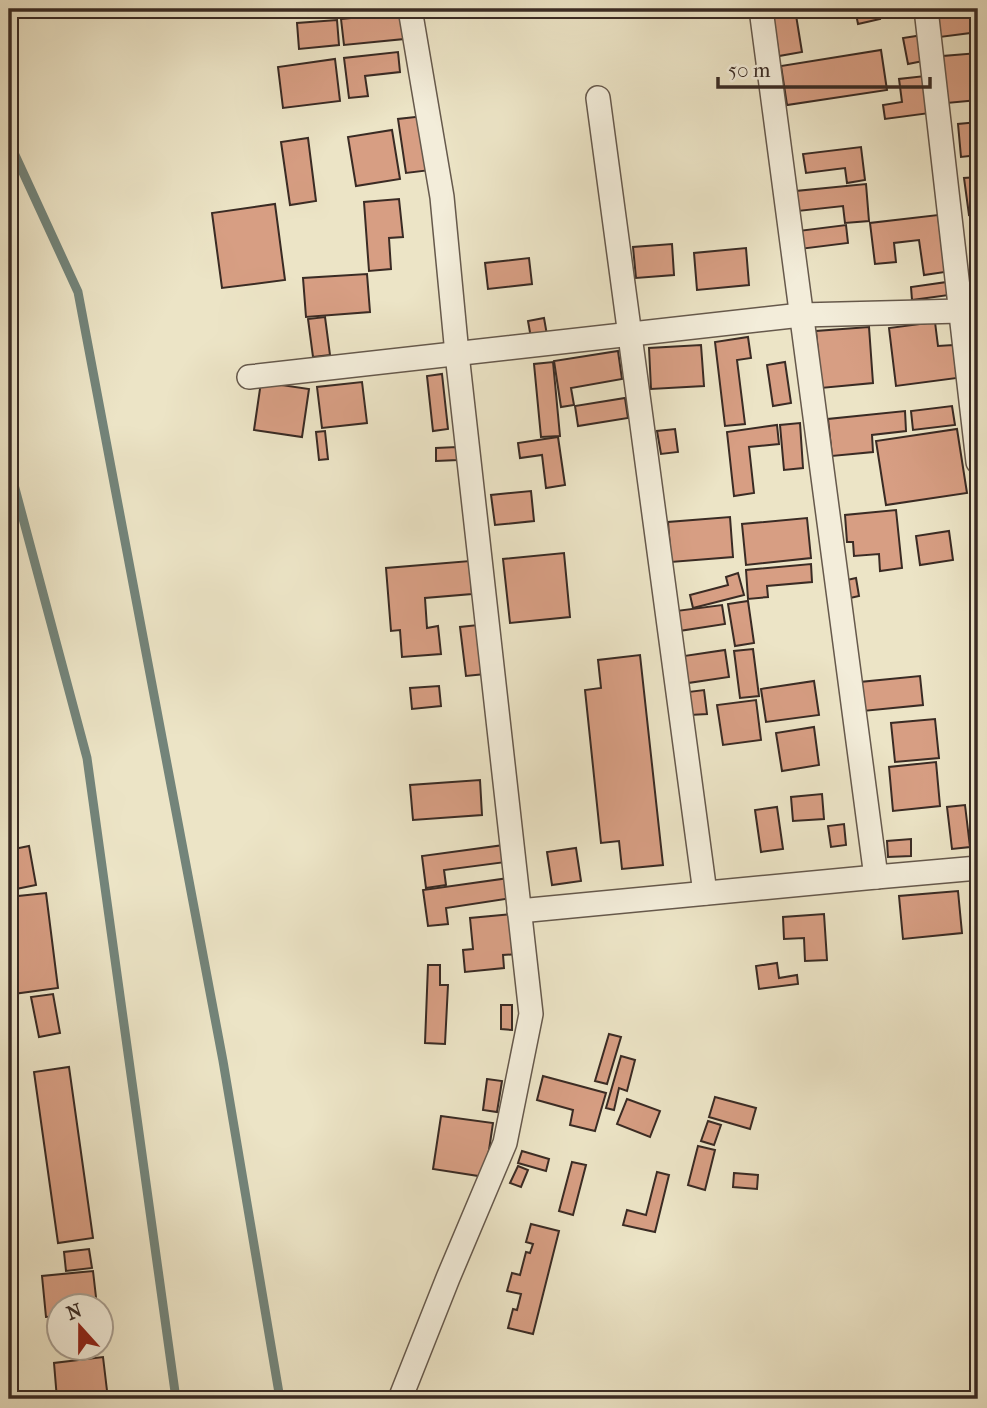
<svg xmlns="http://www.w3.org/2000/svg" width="987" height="1408" viewBox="0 0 987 1408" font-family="'IM FELL French Canon',serif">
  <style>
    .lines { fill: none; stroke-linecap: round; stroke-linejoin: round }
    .stream { stroke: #73847a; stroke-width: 9 }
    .building { fill: #d79e83; stroke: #3a2b24; stroke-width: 2 }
    .street-casing { stroke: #66594c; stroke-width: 26 }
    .street { stroke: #f3edda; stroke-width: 23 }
  </style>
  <rect width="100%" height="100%" fill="#ece4c6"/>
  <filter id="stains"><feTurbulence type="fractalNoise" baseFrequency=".00286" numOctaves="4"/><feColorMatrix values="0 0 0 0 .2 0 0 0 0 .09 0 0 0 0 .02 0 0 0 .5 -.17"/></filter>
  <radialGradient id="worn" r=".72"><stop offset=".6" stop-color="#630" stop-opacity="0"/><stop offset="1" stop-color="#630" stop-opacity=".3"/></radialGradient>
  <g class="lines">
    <g class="stream">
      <polyline points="9,142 78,292 223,1061 280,1399"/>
      <polyline points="9,466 87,758 176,1399"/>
    </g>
  </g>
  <g class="building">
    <polygon points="772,9 795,9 802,52 779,56"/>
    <polygon points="855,9 878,9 880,19 858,24"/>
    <polygon points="936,9 978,9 978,32 940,37"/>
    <polygon points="401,13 404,39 344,45 341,19"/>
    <polygon points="337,20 339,45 299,49 297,23"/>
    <polygon points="923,35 928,60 908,64 903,38"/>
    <polygon points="881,50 887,90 787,105 781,66"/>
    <polygon points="398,52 400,72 365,76 368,96 349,98 344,58"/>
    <polygon points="978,53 978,100 947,103 943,56"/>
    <polygon points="335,59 340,101 283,108 278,67"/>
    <polygon points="925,76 930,113 885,119 883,105 902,102 899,79"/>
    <polygon points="424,116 431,170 406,173 398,119"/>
    <polygon points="978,122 978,155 961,157 958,124"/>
    <polygon points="392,130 400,179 356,186 348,137"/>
    <polygon points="308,138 316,201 290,205 281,142"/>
    <polygon points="861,147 865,180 847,183 845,168 806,173 803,154"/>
    <polygon points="978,177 978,213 969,215 964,178"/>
    <polygon points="866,184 869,221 845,223 843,206 798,211 796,191"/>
    <polygon points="399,199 403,237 389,238 391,269 369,271 364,202"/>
    <polygon points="275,204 285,280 222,288 212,213"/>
    <polygon points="938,215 945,272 924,275 919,240 894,243 896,262 875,264 870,223"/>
    <polygon points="846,225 848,243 800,249 798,231"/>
    <polygon points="672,244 674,275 636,278 633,247"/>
    <polygon points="746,248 749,285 697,290 694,253"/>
    <polygon points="529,258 532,284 488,289 485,263"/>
    <polygon points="367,274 370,312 306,317 303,278"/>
    <polygon points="947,282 949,295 912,300 911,287"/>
    <polygon points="325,317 330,355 313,357 308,319"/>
    <polygon points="544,318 547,335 531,338 528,321"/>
    <polygon points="935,322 938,346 953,345 957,378 896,386 889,328"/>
    <polygon points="869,327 873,383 821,388 816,331"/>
    <polygon points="748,337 751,358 737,360 745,424 725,426 715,342"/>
    <polygon points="701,345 704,386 651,389 649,348"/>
    <polygon points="618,351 622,379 571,388 574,405 561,407 554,361"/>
    <polygon points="553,362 560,436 541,437 534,364"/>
    <polygon points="785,362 791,403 773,406 767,365"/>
    <polygon points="442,374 448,429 433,431 427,376"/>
    <polygon points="261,382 309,389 302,437 254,430"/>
    <polygon points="362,382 367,423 322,428 317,387"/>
    <polygon points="625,398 628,418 578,426 575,406"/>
    <polygon points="952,406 955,425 913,430 911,411"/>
    <polygon points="905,411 906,431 872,435 873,452 832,456 828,419"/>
    <polygon points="800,423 803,468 784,470 780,425"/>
    <polygon points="777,425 779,444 749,447 754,493 734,496 727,432"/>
    <polygon points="675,429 678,452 661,454 657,431"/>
    <polygon points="957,429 967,493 886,505 876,441"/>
    <polygon points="325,431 328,459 319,460 316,432"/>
    <polygon points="558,437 565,485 546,488 542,455 520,458 518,443"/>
    <polygon points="457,447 458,460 436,461 436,448"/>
    <polygon points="531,491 534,521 495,525 491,495"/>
    <polygon points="896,510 902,568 880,571 879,554 854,556 853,542 847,542 845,515"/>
    <polygon points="730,517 733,557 671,562 668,522"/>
    <polygon points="807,518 811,558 746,565 742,524"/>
    <polygon points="949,531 953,560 920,565 916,536"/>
    <polygon points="564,553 570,617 510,623 503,559"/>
    <polygon points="470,561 472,594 425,598 427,628 438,626 441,654 402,657 400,630 391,631 386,568"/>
    <polygon points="811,564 812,582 767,586 768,597 748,599 746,570"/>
    <polygon points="738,573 744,595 693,608 690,595 728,585 726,577"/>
    <polygon points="856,578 859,596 850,598 847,580"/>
    <polygon points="748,601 754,643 735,646 728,604"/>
    <polygon points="722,605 725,624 679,631 676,611"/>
    <polygon points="478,625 485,674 466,676 460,627"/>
    <polygon points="753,649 759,696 740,698 734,651"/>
    <polygon points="725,650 729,677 688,683 684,656"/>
    <polygon points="640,655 663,865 622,869 619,841 601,843 585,690 601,688 598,660"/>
    <polygon points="920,676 923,705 863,711 860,682"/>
    <polygon points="814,681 819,715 766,722 761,689"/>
    <polygon points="439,686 441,706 412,709 410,688"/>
    <polygon points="704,690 707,714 690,715 688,692"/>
    <polygon points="756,700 761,740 723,745 717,705"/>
    <polygon points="935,719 939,758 895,762 891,723"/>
    <polygon points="814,727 819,765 782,771 776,733"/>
    <polygon points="936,762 940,806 893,811 889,767"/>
    <polygon points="480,780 482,815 413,820 410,785"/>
    <polygon points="822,794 824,819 793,821 791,797"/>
    <polygon points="965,805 970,847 952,849 947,807"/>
    <polygon points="777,807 783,849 761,852 755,810"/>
    <polygon points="844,824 846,845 831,847 828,826"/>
    <polygon points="911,839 911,856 888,857 887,841"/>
    <polygon points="504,845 506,862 444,870 446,885 426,888 422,856"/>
    <polygon points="29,846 36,885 11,890 9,880 9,850"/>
    <polygon points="576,848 581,881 552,885 547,852"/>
    <polygon points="509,878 512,898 446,908 448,924 428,926 423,890"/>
    <polygon points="958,891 962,933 903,939 899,896"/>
    <polygon points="46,893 58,988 13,994 9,956 9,897"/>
    <polygon points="514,914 517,954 503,955 504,968 465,972 463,950 473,949 470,918"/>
    <polygon points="824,914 827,960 805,961 804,938 784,939 783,917"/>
    <polygon points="777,963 779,978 797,975 798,984 759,989 756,966"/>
    <polygon points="428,965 440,965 440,985 448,985 445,1044 425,1043"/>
    <polygon points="53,994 60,1033 39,1037 31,997"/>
    <polygon points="501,1005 512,1005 512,1030 501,1029"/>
    <polygon points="609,1034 621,1037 607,1084 595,1081"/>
    <polygon points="621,1056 635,1060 627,1091 619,1088 614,1110 606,1108"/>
    <polygon points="69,1067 93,1238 58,1243 34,1072"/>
    <polygon points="543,1076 606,1093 595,1131 570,1125 573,1110 537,1100"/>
    <polygon points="487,1079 502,1081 497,1112 483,1110"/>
    <polygon points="715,1097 756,1108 750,1129 709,1117"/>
    <polygon points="627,1099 660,1111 650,1137 617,1124"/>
    <polygon points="441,1116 493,1123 485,1177 433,1169"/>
    <polygon points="708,1121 721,1125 714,1145 701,1141"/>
    <polygon points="698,1146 715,1150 705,1190 688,1185"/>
    <polygon points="522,1151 549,1159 546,1171 518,1163"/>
    <polygon points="572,1162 586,1165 573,1215 559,1211"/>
    <polygon points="518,1166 528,1170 521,1187 510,1183"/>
    <polygon points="657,1172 669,1175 655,1232 623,1225 627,1210 646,1215"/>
    <polygon points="734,1173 758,1175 757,1189 733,1187"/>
    <polygon points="531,1224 559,1231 533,1334 508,1328 513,1309 517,1310 521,1294 507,1291 512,1273 520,1275 526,1252 530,1253 533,1244 526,1242"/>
    <polygon points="89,1249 92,1268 66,1271 64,1252"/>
    <polygon points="93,1271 97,1306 60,1306 60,1316 46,1317 42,1276"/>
    <polygon points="103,1357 108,1399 57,1399 54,1363"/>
  </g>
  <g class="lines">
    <g class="street-casing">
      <g id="street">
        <polyline points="761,9 876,877"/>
        <polyline points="926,9 978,462"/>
        <polyline points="598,98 705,893"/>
        <polyline points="249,377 801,315 961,311 978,306"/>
        <polyline points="519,911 876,877 978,868"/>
        <polyline points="400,1399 448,1278 505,1143 531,1014 457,354 442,197 410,9"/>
      </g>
    </g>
    <use href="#street" class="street"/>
  </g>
  <rect width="987" height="1408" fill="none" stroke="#ece4c6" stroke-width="35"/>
  <rect x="10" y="10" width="966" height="1387" fill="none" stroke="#3a2b24" stroke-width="3.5"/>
  <rect x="18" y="18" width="952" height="1373" fill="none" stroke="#3a2b24" stroke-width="2"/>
  <g transform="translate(80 1327) rotate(339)"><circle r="33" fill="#f3edda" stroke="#a99f91" stroke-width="2"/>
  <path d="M0-5L12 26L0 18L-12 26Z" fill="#8f2418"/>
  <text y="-10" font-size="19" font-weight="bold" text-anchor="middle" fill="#3a2b24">N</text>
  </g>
  <path d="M718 77v10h212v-10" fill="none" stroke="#3a2b24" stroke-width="3.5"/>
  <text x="728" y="77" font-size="21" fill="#3a2b24" stroke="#f3edda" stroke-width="5" paint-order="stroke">50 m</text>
  <rect width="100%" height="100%" filter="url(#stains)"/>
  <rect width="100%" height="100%" fill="url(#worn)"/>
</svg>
